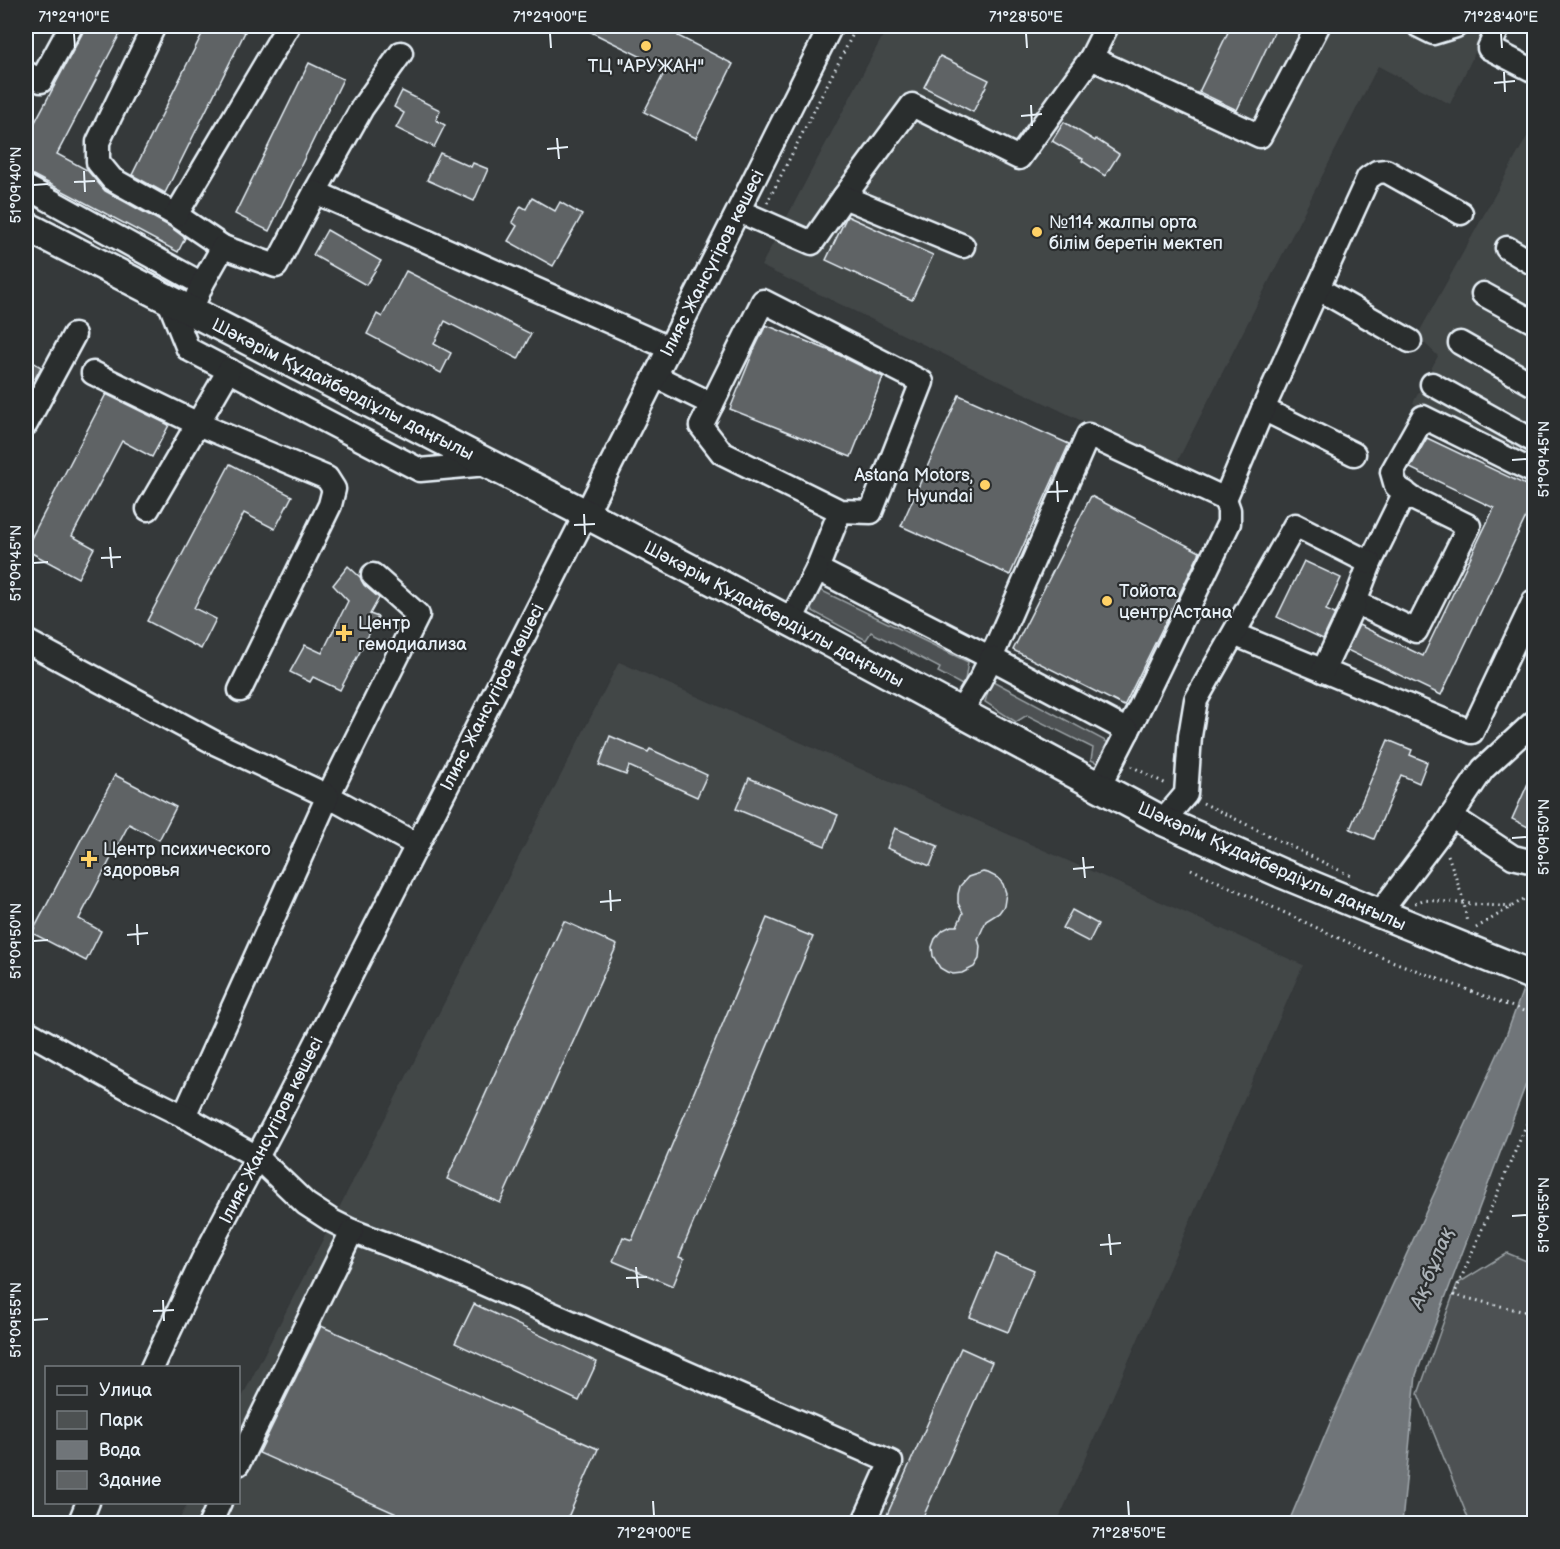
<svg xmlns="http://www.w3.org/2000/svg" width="1560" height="1549" viewBox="0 0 1560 1549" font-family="'Balsamiq Sans',sans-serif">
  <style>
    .built { fill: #424647 }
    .green { fill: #4d5152; stroke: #9aa1a5; stroke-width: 1.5 }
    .water { fill: #707579; stroke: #a0a7ac; stroke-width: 1.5 }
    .building { fill: #5f6365; stroke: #e8f1f8; stroke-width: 1.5 }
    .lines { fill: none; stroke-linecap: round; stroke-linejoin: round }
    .minor-casing { stroke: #e8f1f8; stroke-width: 27 }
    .major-casing { stroke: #e8f1f8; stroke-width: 33 }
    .path { stroke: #e8f1f8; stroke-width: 3; stroke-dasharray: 1.5 4.5; stroke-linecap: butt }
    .minor { stroke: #2a2d2e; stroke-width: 22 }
    .major { stroke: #2a2d2e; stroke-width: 28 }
    .ticks { fill: none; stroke: #e8f1f8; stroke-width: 2 }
    .poi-dot { fill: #ffd166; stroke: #2a2d2e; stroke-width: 2 }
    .labels { text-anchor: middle; stroke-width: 4.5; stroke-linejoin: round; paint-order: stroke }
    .poi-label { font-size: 18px; fill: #e8f1f8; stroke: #2a2d2e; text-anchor: start }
    .street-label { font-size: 18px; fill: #e8f1f8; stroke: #2a2d2e }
    .water-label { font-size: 20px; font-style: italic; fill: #acb3b8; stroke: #2a2d2e }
    .neatline { fill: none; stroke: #e8f1f8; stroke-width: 2 }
    .ticks-label { font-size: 15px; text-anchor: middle; fill: #e8f1f8 }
  </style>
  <rect width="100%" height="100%" fill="#35393a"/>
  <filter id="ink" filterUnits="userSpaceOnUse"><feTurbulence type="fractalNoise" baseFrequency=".0167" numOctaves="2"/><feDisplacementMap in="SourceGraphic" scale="12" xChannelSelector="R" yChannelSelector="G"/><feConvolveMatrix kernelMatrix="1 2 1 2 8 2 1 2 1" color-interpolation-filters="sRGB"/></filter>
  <g filter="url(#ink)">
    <g class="built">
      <polygon points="888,26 1488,26 1450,104 1378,66 1175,466 761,266"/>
      <polygon points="1534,124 1534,469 1413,403 1438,356 1417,336"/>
      <polygon points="619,662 1303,965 1057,1523 177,1524 188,1503 238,1502 239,1403"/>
    </g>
    <g class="green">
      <polygon points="818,589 968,662 964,686 938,672 940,668 871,632 866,640 807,608"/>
      <polygon points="993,681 1111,744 1100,764 1091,760 1093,748 1027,715 1016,722 985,702 988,691"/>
      <polygon points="1507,1253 1534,1264 1534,1523 1466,1523 1468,1518 1418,1394 1457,1284"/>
    </g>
    <polygon class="water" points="1534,959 1534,1063 1416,1375 1402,1523 1288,1524 1336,1409 1506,1036"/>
    <g class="building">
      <polygon points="84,26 124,26 57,154 87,170 105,191 169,226 185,238 178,252 33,175 26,174 26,139 83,32"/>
      <polygon points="206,26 232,26 245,32 165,193 132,175"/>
      <polygon points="579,26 683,26 678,36 733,64 696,138 644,112 666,69"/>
      <polygon points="1231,26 1277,26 1237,110 1199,92"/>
      <polygon points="940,56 989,80 973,112 924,87"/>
      <polygon points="309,63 343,79 269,231 235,214"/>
      <polygon points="402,91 440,110 436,120 445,125 434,147 396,128 404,113 394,107"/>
      <polygon points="1064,122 1095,141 1096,139 1119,154 1105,176 1082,161 1083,159 1052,141"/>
      <polygon points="440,153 471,167 473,163 488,169 474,201 427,180"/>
      <polygon points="532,198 555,211 560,202 582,215 553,266 508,241 517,226 512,222 521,206 526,209"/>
      <polygon points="847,216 933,255 912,300 826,260"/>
      <polygon points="327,230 381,261 366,285 313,255"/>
      <polygon points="406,271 531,334 518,359 445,321 434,344 451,353 441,373 367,334 377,314 382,317"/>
      <polygon points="766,325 833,352 883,377 851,457 730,409 754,350"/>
      <polygon points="26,358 41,367 26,396"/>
      <polygon points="106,394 169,425 152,457 122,441 72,536 94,548 78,578 26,550 26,548"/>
      <polygon points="959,395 1069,444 1010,575 901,526"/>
      <polygon points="1427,438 1534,489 1534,500 1441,695 1347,650 1359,625 1423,656 1494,508 1410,468"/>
      <polygon points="230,464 292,496 275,529 244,513 194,608 216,619 201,649 147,621"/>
      <polygon points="1091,496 1200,552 1124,706 1013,650"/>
      <polygon points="1304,561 1341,578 1326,610 1335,614 1323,639 1277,617"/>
      <polygon points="348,566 360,577 364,585 379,598 370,614 378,617 340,690 313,677 310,682 290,672 305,645 322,653 348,601 333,585"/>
      <polygon points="610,736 648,752 650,749 707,775 697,797 629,766 626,775 599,765"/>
      <polygon points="1388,740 1412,750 1410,755 1427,762 1419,783 1401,775 1374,839 1350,829"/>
      <polygon points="1534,770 1534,830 1512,819"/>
      <polygon points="115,775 176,807 159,840 129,824 79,919 101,931 86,961 32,933"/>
      <polygon points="749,778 838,815 825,846 736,809"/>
      <polygon points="895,828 938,846 930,866 887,848"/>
      <polygon points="983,872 988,873 998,878 1003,884 1006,893 1004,906 999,913 986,921 978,939 980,946 979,959 974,967 962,973 953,974 947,972 940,968 933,956 932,947 935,939 943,930 951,926 957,926 963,913 958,903 958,894 960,886 968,877"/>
      <polygon points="1072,910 1098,924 1089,942 1062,928"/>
      <polygon points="767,918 813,937 679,1257 684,1259 673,1286 613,1261 623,1237 632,1240"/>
      <polygon points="564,921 617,945 500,1203 447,1179"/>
      <polygon points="996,1254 1034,1270 1008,1332 970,1317"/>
      <polygon points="474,1304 597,1362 579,1401 455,1343"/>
      <polygon points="321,1326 598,1449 565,1524 419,1524 259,1453"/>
      <polygon points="961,1348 992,1362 920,1524 883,1524"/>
    </g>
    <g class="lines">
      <g class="minor-casing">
        <g id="minor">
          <polyline points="154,26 98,142 98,162 112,179 176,215 223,247"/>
          <polyline points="1419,26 1433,33 1456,26"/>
          <polyline points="1499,26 1489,48 1534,71"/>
          <polyline points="1091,58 1107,26"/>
          <polyline points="26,73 41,81 71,26"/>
          <polyline points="26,187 202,284"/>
          <polyline points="315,192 362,108 401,53"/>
          <polyline points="844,197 912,105 1019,158 1091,58 1260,136 1318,26"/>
          <polyline points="739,211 812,243 844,197 963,246"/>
          <polyline points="176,215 288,26"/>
          <polyline points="1507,248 1534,264"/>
          <polyline points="1319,289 1410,341"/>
          <polyline points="1483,294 1534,322"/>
          <polyline points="168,299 188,349 420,470 487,464"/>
          <polyline points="191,311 202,284 223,247 276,266 315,192 669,348"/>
          <polyline points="1460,343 1534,385"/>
          <polyline points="93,373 198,424 327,478 334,489 330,505 240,690"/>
          <polyline points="655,376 712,404"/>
          <polyline points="1432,384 1534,441"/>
          <polyline points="1263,409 1354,454"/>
          <polyline points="26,424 74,335"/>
          <polyline points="1405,492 1370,563 1355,602 1416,631 1469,526 1412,498 1396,486 1392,472 1423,417 1534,472"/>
          <polyline points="1225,499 1263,409 1368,178 1377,172 1386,171 1461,213"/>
          <polyline points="148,509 229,370"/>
          <polyline points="840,511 871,512 922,382 763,301 701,426 722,453 840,511 817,569 991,658 1088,435 1225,499 1229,510 1229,523 1137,713 1099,787"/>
          <polyline points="373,575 418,615 328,796 417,845"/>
          <polyline points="790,622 817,569"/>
          <polyline points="1234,634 1472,732 1534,601"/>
          <polyline points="26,641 217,744 328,796 184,1116"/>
          <polyline points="1323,671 1355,602"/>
          <polyline points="960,713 980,680 991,658 1128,731"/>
          <polyline points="1451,816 1513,857 1534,862"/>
          <polyline points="1163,821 1186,794 1190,736 1196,700 1295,525 1370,563"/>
          <polyline points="1379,914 1437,837 1483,769 1534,722"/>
          <polyline points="26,1031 133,1091 184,1116 257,1157 306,1204 332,1221 352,1231 429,1260 891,1462 863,1524"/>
          <polyline points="152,1368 203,1259 282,1110 586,514 831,26"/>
          <polyline points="238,1464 352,1231"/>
          <polyline points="79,1524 88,1502"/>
          <polyline points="210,1524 220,1502"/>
        </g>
      </g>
      <g class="major-casing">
        <polyline id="major" points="26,226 586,514 824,639 1163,821 1281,873 1534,976"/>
      </g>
      <g class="path">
        <polyline points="767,203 857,26"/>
        <polyline points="1131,766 1168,785"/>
        <polyline points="1203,803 1353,877"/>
        <polyline points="1448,855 1464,902 1467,924"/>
        <polyline points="1191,869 1373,954 1534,1015"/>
        <polyline points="1415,903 1423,900 1511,907"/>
        <polyline points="1476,928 1534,893"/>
        <polyline points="1534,1107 1454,1295 1534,1314"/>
      </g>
      <use href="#minor" class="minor"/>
      <use href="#major" class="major"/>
    </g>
  </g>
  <path class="ticks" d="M 74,33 L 75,48M 550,33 L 551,48M 1026,33 L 1027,48M 1501,33 L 1502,48M 1504,72 L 1505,92M 1494,83 L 1515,81M 1031,105 L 1032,126M 1021,116 L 1042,114M 557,138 L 559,159M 547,149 L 568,147M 84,171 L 85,192M 74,182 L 95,181M 33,185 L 48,184M 1512,460 L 1527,459M 1057,481 L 1058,502M 1047,492 L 1068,491M 584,514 L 585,535M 574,525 L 595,524M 110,547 L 112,568M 101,558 L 121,557M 33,563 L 48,562M 1512,838 L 1527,837M 1083,857 L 1085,878M 1073,869 L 1094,867M 610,890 L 611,911M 600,902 L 621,900M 137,924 L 138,945M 127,935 L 148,933M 33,941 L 48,940M 1512,1216 L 1527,1215M 1109,1234 L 1111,1255M 1100,1245 L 1121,1243M 636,1267 L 638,1288M 626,1278 L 647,1277M 163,1300 L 164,1321M 153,1311 L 174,1310M 33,1320 L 48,1319M 653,1501 L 654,1516M 1128,1501 L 1129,1516"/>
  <g class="poi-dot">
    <circle cx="646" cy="46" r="6"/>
    <circle cx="1037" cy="232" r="6"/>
    <circle cx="985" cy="485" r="6"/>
    <circle cx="1107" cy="601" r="6"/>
    <path d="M341 624h6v6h6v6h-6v6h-6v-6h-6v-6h6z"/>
    <path d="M86 850h6v6h6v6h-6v6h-6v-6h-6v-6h6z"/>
  </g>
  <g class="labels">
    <g class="poi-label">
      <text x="646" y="72" text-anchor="middle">ТЦ "АРУЖАН"</text>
      <text x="1049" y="228">№114 жалпы орта<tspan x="1049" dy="21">білім беретін мектеп</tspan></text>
      <text x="973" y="481" text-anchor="end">Astana Motors,<tspan x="973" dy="21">Hyundai</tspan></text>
      <text x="1119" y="597">Тойота<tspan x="1119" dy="21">центр Астана</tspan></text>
      <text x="358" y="629">Центр<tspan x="358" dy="21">гемодиализа</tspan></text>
      <text x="103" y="855">Центр психического<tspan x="103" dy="21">здоровья</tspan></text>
    </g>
    <g class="street-label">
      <text transform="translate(712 263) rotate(-63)" y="6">Ілияс Жансүгіров көшесі</text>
      <text transform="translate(343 389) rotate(27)" y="6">Шәкәрім Құдайбердіұлы даңғылы</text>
      <text transform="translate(774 614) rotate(28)" y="6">Шәкәрім Құдайбердіұлы даңғылы</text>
      <text transform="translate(492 697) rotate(-63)" y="6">Ілияс Жансүгіров көшесі</text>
      <text transform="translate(1272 866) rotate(24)" y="6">Шәкәрім Құдайбердіұлы даңғылы</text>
      <text transform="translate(271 1130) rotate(-63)" y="6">Ілияс Жансүгіров көшесі</text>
    </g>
    <g class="water-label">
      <text transform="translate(1431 1268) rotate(-68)" y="7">Ақ-бұлақ</text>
    </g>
  </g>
  <rect width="1560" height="1549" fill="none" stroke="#2a2d2e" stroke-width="66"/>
  <rect x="45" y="1366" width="195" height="138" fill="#2a2d2e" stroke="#767b7f" stroke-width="1.5"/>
  <rect x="57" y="1386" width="30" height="9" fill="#2a2d2e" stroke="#767b7f" stroke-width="1.5"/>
  <text x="99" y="1396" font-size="18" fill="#e8f1f8">Улица</text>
  <rect x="57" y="1411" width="30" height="18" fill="#4d5152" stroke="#767b7f" stroke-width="1.5"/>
  <text x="99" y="1426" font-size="18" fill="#e8f1f8">Парк</text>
  <rect x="57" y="1441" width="30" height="18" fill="#707579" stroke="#767b7f" stroke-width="1.5"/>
  <text x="99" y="1456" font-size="18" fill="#e8f1f8">Вода</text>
  <rect x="57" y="1471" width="30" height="18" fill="#5f6365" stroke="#767b7f" stroke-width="1.5"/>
  <text x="99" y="1486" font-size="18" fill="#e8f1f8">Здание</text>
  <rect x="33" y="33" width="1494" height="1483" class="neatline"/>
  <g class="ticks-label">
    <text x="74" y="22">71°29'10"E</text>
    <text x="550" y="22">71°29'00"E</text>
    <text x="1026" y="22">71°28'50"E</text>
    <text x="1501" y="22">71°28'40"E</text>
    <text transform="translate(16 185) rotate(-90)" y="5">51°09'40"N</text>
    <text transform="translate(1544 459) rotate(-90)" y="5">51°09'45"N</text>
    <text transform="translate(16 563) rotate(-90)" y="5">51°09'45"N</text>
    <text transform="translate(1544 837) rotate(-90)" y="5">51°09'50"N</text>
    <text transform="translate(16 941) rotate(-90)" y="5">51°09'50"N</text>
    <text transform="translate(1544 1215) rotate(-90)" y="5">51°09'55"N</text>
    <text transform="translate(16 1320) rotate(-90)" y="5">51°09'55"N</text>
    <text x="654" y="1538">71°29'00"E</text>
    <text x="1129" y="1538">71°28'50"E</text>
  </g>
</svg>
